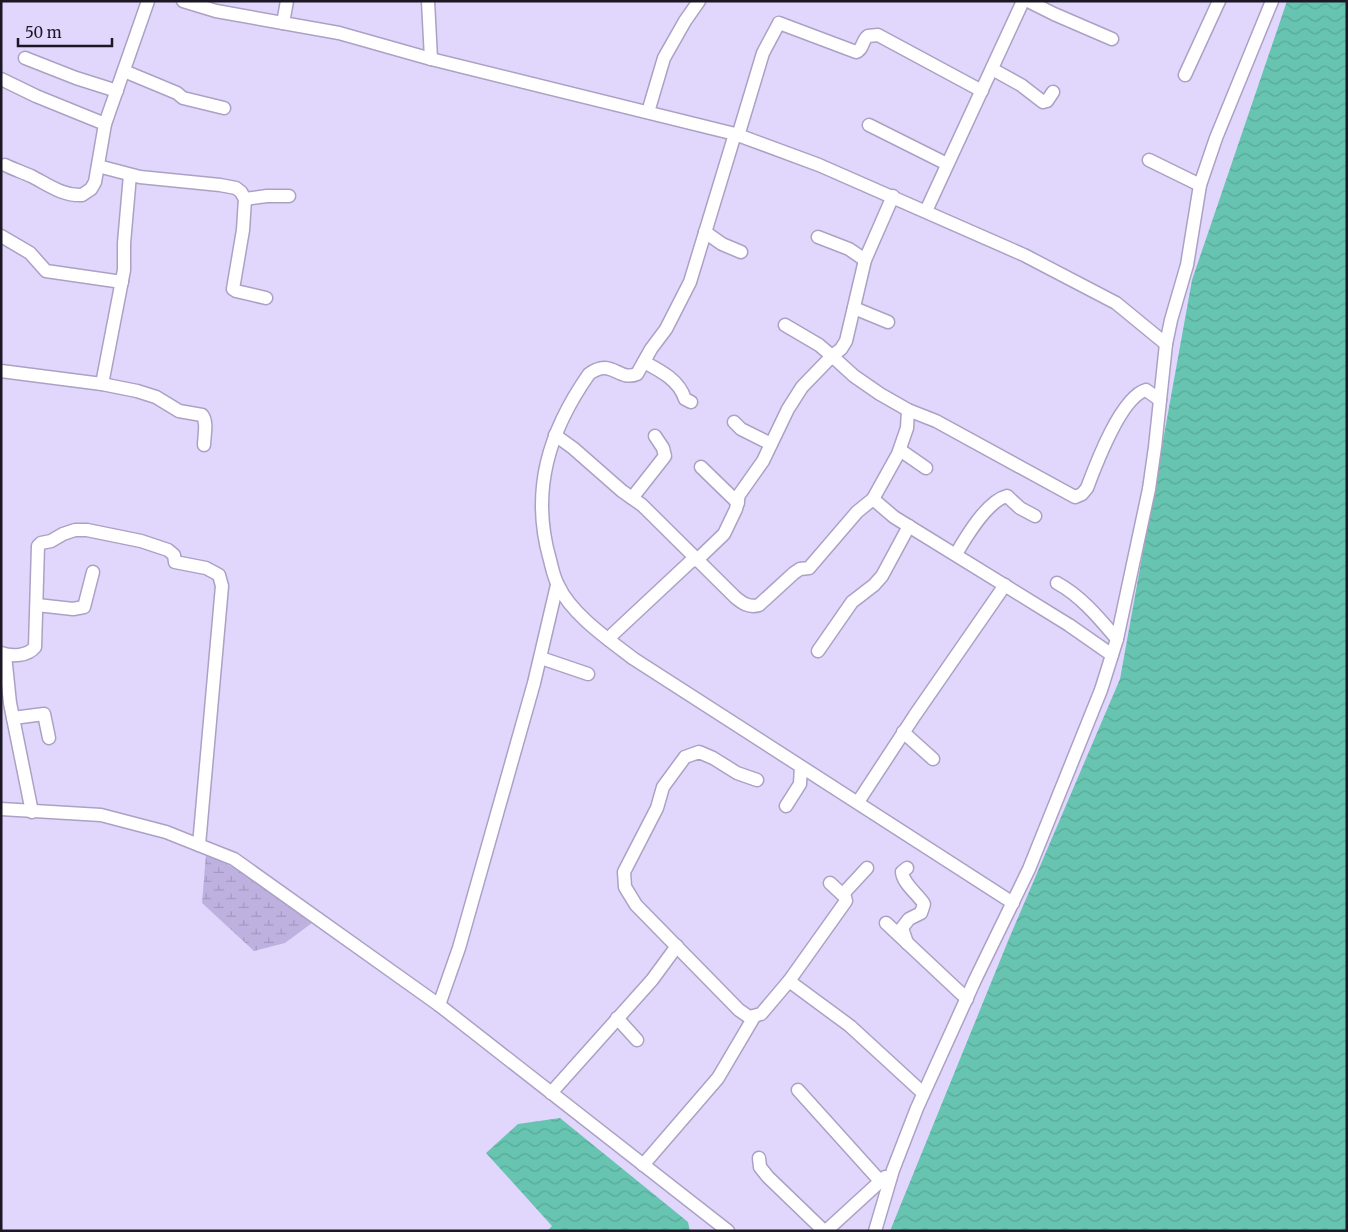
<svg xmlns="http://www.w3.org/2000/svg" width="1348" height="1232" viewBox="0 0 1348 1232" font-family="Merriweather,serif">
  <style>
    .wetland { fill: url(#wetland-marsh) }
    .water { fill: url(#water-waves) }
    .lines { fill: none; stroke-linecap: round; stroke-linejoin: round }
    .minor-casing { stroke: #aca1c5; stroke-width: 15 }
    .minor { stroke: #fff; stroke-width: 12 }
  </style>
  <defs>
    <pattern id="wetland-marsh" width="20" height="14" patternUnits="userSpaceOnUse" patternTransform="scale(1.25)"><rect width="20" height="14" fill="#beb1e0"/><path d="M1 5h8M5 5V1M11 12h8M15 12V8" fill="none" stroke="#a398c0"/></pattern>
    <pattern id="water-waves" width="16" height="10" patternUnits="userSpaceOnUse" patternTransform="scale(1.25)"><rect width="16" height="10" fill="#67c4b1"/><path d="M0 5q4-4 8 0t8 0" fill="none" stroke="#59a898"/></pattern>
  </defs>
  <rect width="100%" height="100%" fill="#e1d7fc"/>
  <polygon class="wetland" points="206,854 247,874 312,923 285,943 254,951 202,903"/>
  <g class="water">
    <polygon points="1287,1 1347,1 1347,1231 890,1231 1008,941 1120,679 1192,280"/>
    <polygon points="560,1118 688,1222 690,1231 547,1231 552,1226 486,1153 518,1124"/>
  </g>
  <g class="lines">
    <g class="minor-casing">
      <g id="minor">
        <polyline points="183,1 216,11 339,33 431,59 735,134 819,165 1024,255 1116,303 1166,344"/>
        <polyline points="428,1 431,59"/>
        <polyline points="1028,1 1054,14 1112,39"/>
        <polyline points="283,23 287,1"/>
        <polyline points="25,58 76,78 117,91"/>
        <polyline points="992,69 1021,85 1043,102 1047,101 1053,92"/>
        <polyline points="124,71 177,93 183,98 224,108"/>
        <polyline points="1185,75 1219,1"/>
        <polyline points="1,79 36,96 105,124"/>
        <polyline points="648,112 664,58 685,21 699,1"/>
        <polyline points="869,125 947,164"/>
        <path d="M 735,134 L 690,282 L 666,329 L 651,349 L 637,374 C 618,382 612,357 589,374 C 549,431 530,491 550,560 C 552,568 554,578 558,585 C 571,614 609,640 634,659 L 1013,903"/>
        <path d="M 738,136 L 763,53 L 779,23 L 856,52 C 863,50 862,40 868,36 L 878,35 L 982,91"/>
        <polyline points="1149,160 1200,185"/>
        <path d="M 5,165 C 13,169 22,172 31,176 C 47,184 62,196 82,195 L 91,189 L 95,182 L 105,124 L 148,1"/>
        <polyline points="98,166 140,177 220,185 236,188 241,192 245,199 243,230 233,289 236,291 266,298"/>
        <polyline points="245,199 267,196 289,196"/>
        <polyline points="926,211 1023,1"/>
        <polyline points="705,232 722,244 741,252"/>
        <polyline points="1,236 30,253 46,271 122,282"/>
        <polyline points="818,237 849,249 865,260"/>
        <polyline points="854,308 888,322"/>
        <polyline points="785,325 819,345 832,356 841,349 846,341 865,260 893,196"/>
        <path d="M 644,362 C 661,371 679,380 685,399 L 691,402"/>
        <path d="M 1,371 L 102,384 L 137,391 L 156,397 L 179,411 L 202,415 C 208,422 204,436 204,445"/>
        <polyline points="102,384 124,270 124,243 130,175"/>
        <polyline points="734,422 741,429 771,444"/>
        <path d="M 555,435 L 573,448 L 622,491 L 642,505 L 735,597 C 742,603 749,608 759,605 L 794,573 L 800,569 L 809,568 L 857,512 L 873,499 L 898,454 L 907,428 L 908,410"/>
        <polyline points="900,450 926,468"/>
        <polyline points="701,467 738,503"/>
        <polyline points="632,498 665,456 663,448 655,436"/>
        <polyline points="873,499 894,517 1069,625 1112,655"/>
        <path d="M 956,554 C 966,537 987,501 1007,496 L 1020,508 L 1035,516"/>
        <path d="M 1057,583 C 1081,596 1099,618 1117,639"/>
        <polyline points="37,605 73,609 84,607 93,572"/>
        <path d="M 609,640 L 613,634 L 690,562 L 698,559 L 724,534 L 736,509 L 739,495 L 763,461 L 788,409 L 802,387 L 832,356 L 854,376 L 880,394 L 908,410 L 936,421 L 1075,497 L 1082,494 L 1087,488 C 1096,464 1121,397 1146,390 L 1160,400"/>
        <polyline points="818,651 852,602 874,585 882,576 909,526"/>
        <path d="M 1,653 C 12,657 28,656 35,647 L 38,546 L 41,543 L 51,541 L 63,534 L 75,530 L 87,530 L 141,541 L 168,550 L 174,555 L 175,562 L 206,568 L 219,575 L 222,586 L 199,845"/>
        <polyline points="5,655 10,703 32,812"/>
        <polyline points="541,658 588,674"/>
        <polyline points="13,718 44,714 49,738"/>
        <polyline points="903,732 933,759"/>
        <polyline points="757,780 737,773 713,758 699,752 685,757 663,787 657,808 624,872 625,887 636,905 739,1010 749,1017 761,1014 789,981 846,901 845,897 830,883"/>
        <polyline points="858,802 915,715 1005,585"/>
        <polyline points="786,806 800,784 801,767"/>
        <polyline points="1,809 101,815 166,832 234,859 439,1005 728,1231"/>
        <path d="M 907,868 L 902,872 C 903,884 918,894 924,904 L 921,913 L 909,919 L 902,928 L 907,943"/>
        <polyline points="843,894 867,868"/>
        <polyline points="886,923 967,999"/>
        <polyline points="789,981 850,1026 923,1093"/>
        <polyline points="439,1005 459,948 534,683 557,585"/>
        <polyline points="617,1018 637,1040"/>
        <polyline points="798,1090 880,1181"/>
        <polyline points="551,1093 652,980 677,946"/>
        <polyline points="759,1158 760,1167 768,1177 824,1231"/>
        <polyline points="643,1165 718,1078 754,1017"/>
        <polyline points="826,1231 885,1177"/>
        <polyline points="875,1231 893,1170 917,1108 975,980 1029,869 1101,690 1117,639 1149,489 1155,447 1166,344 1171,320 1187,265 1200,185 1216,138 1272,1"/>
      </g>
    </g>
    <use href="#minor" class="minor"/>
  </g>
  <rect width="1348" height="1232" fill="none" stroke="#1b1724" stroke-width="5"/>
  <path d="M18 38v8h94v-8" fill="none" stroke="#1b1724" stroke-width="2.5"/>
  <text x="25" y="38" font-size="15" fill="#1b1724" stroke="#e1d7fc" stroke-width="4" paint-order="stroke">50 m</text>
</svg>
